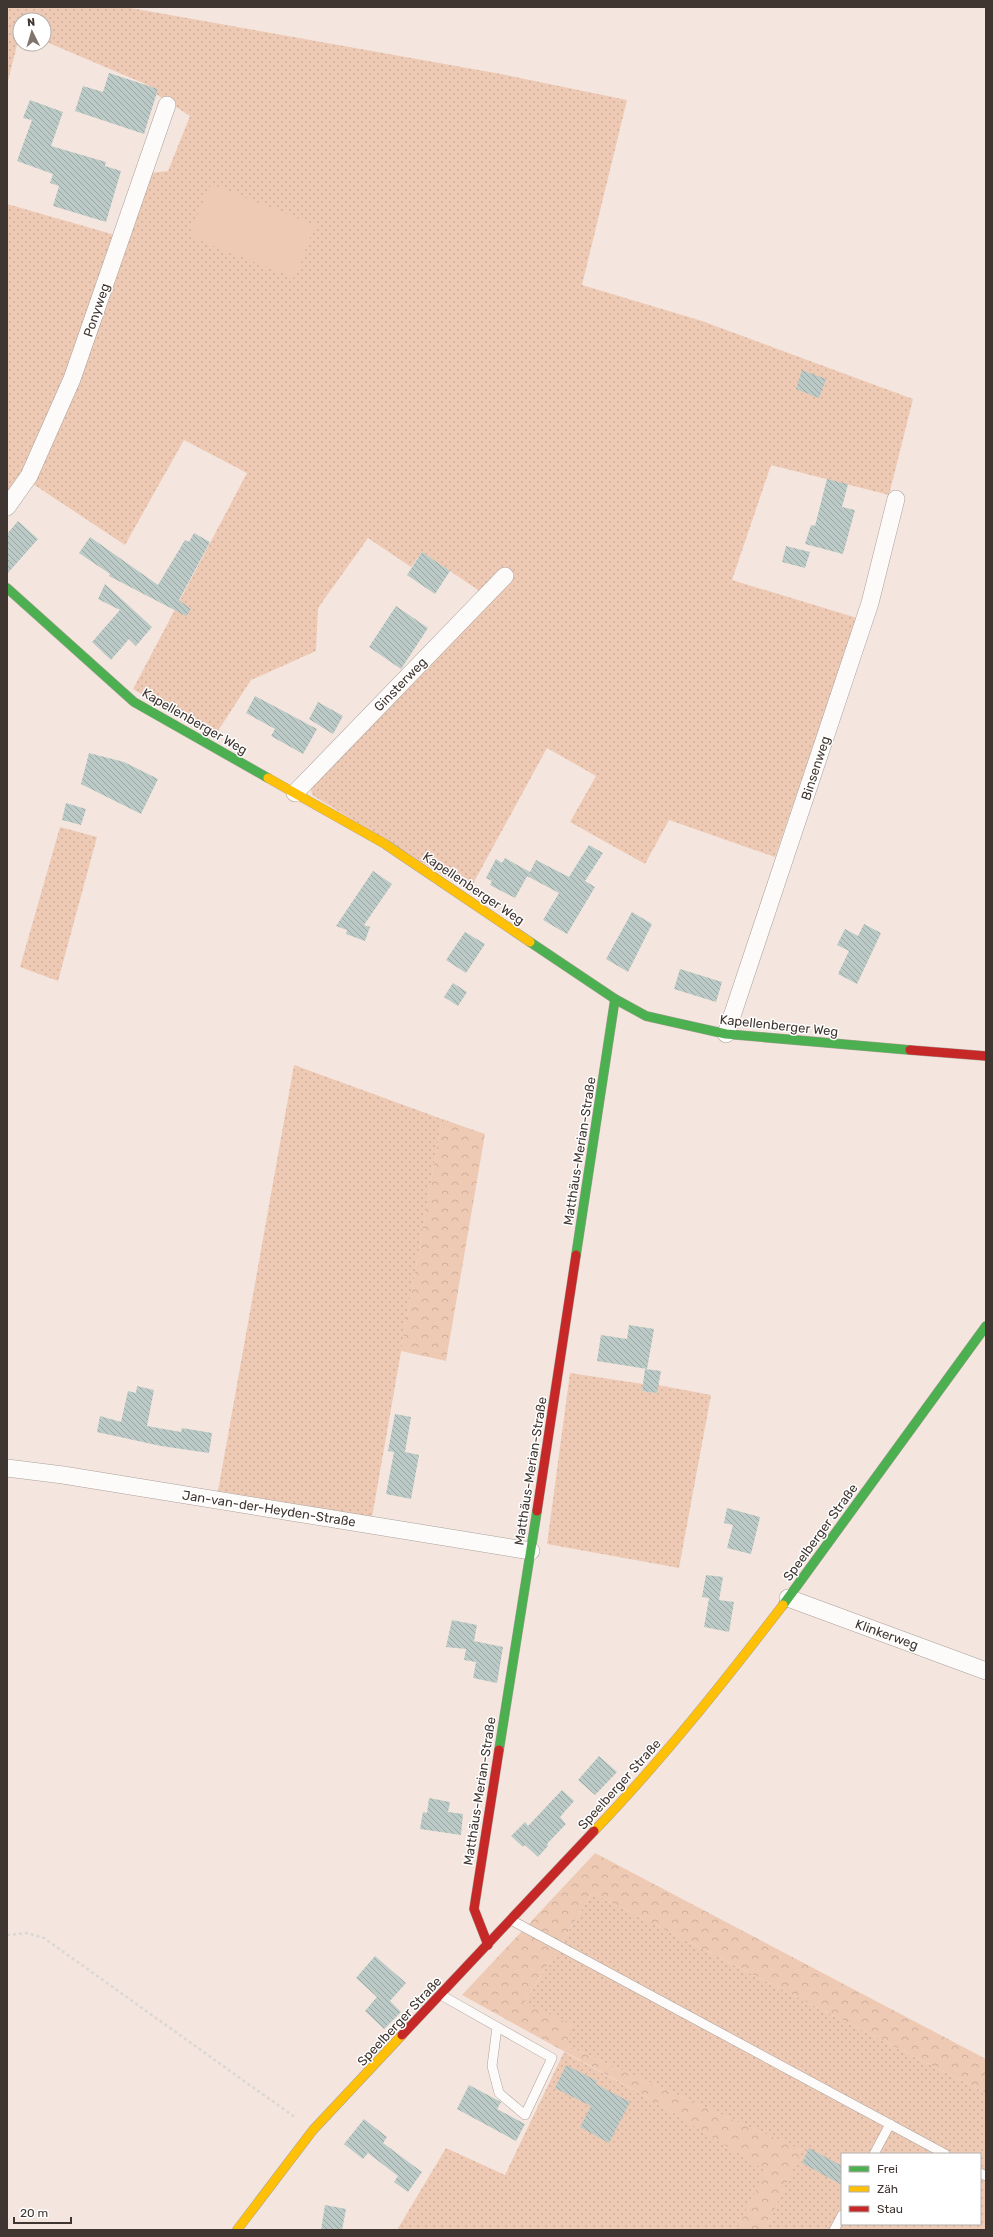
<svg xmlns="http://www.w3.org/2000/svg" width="993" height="2237" viewBox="0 0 993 2237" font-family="Rubik,sans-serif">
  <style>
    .grass { fill: url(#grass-dots); fill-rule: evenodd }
    .forest { fill: url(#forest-crowns) }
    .park { fill: #eecab5 }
    .building { fill: url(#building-back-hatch) }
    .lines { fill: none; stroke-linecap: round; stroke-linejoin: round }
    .lane-casing { stroke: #aaa09a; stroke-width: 10 }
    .street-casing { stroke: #aaa09a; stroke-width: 18 }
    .fast-casing { stroke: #aaa09a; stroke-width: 10 }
    .slow-casing { stroke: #aaa09a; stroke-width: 10 }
    .jam-casing { stroke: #aaa09a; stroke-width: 10 }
    .path { stroke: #dad7d5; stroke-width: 2.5; stroke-dasharray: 3 3; stroke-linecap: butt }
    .lane { stroke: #fdfbfa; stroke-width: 9 }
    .street { stroke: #fdfbfa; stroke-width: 17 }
    .fast { stroke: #4caf50; stroke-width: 9 }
    .slow { stroke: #ffc107; stroke-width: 9 }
    .jam { stroke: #c62828; stroke-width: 9 }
    .labels { text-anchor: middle; stroke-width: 3; stroke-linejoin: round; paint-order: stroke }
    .street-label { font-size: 13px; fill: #403631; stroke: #fff }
  </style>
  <defs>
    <pattern id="grass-dots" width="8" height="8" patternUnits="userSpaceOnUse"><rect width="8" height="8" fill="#eecab5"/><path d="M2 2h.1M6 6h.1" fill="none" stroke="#cdae9c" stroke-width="1.8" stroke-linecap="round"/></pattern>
    <pattern id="forest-crowns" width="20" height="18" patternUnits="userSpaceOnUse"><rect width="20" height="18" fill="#eecab5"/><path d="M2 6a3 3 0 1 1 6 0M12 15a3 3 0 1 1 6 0" fill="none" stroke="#cdae9c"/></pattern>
    <pattern id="building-back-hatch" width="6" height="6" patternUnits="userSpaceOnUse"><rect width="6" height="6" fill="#bbcac6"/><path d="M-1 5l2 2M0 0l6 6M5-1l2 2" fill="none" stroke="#99a5a1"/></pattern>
  </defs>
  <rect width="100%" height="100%" fill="#f4e6de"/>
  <g class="grass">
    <polygon points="7,7 125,7 501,74 627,100 582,285 702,321 913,399 889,495 771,465 732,580 857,618 775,857 669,820 645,864 570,822 596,776 547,748 469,891 312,795 310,785 481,592 422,552 411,567 368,538 318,608 316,651 251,680 214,737 133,689 247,473 184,440 125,545 33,484 150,173 168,171 190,116 156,94 157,89 44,41 44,20 20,20 20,33 7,85"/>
    <polygon points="7,204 115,235 64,379 21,477 7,495"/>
    <polygon points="60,827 97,837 58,981 20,967"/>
    <polygon points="294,1065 442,1119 372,1517 218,1491"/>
    <polygon points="570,1373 643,1384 642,1391 657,1393 658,1385 711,1395 679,1568 547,1544"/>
    <path d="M 592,1893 L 986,2093 L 986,2230 L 765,2230 L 801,2150 L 565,2045 L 525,2002 ZM 842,2154 L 980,2154 L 980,2224 L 842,2224 Z"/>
    <polygon points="564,2052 654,2101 766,2170 737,2230 397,2230 446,2148 505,2175"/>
  </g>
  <g class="forest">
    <polygon points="442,1119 485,1134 446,1361 401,1351"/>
    <polygon points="595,1853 986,2059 986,2093 592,1893 525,2002 574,2026 565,2045 802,2150 765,2230 737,2230 765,2170 654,2101 462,1995"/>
  </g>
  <polygon class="park" points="211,184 315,225 295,278 188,236"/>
  <g class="building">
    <polygon points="109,73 158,89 144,134 75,111 83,86 103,92"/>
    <polygon points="30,100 63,112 51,146 106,162 105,166 121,171 106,222 53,206 59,186 50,183 53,174 17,161 32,120 23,118"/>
    <polygon points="802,370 826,379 819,398 796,389"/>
    <polygon points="827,479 848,484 842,507 855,510 843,554 805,544 811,525 815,526"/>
    <polygon points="18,521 38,539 7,574 7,534"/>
    <polygon points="194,533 210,542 179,600 191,609 186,616 109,576 110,574 79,553 90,537 158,585 185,540 189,542"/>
    <polygon points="786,546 810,552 805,568 782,562"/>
    <polygon points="422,552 450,571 435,594 407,575"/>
    <polygon points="105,584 152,627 136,646 129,639 111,660 92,642 120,610 98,599"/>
    <polygon points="396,606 428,628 401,669 369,647"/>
    <polygon points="255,696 317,729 303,754 271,736 275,729 246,713"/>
    <polygon points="318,702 343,716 333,734 309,719"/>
    <polygon points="89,753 124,762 158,779 141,814 81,784"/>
    <polygon points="66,803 86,809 81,825 62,820"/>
    <polygon points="589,845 603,853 585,881 595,887 567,934 543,920 559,893 527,876 529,873 515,898 490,885 492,881 486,878 496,859 502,863 505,858 530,872 536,860 569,877"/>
    <polygon points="373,871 392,884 364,925 370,927 365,941 346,934 347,930 336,926"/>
    <polygon points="632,912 652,924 628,972 606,959"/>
    <polygon points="864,924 881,933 857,984 838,974 849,951 837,945 845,929 858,936"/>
    <polygon points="465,932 485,944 466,973 446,960"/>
    <polygon points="680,969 722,982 716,1002 674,989"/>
    <polygon points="453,983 467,992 458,1006 444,997"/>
    <polygon points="629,1325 654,1329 647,1369 597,1361 601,1335 627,1339"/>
    <polygon points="645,1369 661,1371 657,1393 642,1391"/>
    <polygon points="137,1386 154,1390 147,1426 181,1432 182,1428 212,1433 209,1453 161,1446 97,1432 100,1416 121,1422 128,1391 136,1393"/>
    <polygon points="395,1414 411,1417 405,1452 419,1455 411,1499 386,1494 394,1452 388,1451"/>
    <polygon points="727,1508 760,1517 751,1554 727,1548 733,1525 724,1523"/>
    <polygon points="706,1575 723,1577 719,1600 734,1602 729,1632 704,1627 709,1598 702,1597"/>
    <polygon points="452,1620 477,1625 474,1641 503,1647 497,1683 473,1678 476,1662 464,1660 466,1649 446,1647"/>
    <polygon points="599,1756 617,1772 595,1795 578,1780"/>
    <polygon points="562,1790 574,1801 560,1817 566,1824 547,1844 548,1846 538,1857 525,1845 523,1847 511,1836 525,1822 528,1826"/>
    <polygon points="429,1798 450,1802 448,1812 463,1814 461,1835 420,1829 423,1812 427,1813"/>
    <polygon points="375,1956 406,1983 390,2001 401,2012 384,2029 365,2011 377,1997 356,1978"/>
    <polygon points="566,2065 597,2081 596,2084 630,2102 609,2143 580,2127 591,2106 555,2088"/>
    <polygon points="469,2085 501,2102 497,2109 525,2124 516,2141 457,2109"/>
    <polygon points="364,2119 387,2137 383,2143 422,2172 408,2192 394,2182 398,2176 368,2153 363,2159 344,2144"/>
    <polygon points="809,2148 842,2166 842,2185 802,2163"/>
    <polygon points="325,2205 346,2209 342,2230 321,2230"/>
  </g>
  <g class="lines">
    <g class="lane-casing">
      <g id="lane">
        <polyline points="511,1920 945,2154"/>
        <polyline points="441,1995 552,2058 525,2115 499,2093 492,2066 497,2027"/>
        <polyline points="874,2154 890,2124"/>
        <polyline points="980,2173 986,2176"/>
        <polyline points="834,2230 842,2215"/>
      </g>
    </g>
    <g class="street-casing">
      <g id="street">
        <polyline points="7,507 29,476 72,379 167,105"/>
        <polyline points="295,793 505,576"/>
        <polyline points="726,1034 870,603 896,499"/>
        <polyline points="7,1468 63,1475 531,1551"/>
        <polyline points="788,1598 986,1671"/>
      </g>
    </g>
    <g class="fast-casing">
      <g id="fast">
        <polyline points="7,588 134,702 268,778"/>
        <polyline points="530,942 615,999 646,1016 726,1034 910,1050"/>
        <polyline points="576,1255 615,999"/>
        <polyline points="783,1605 986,1326"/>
        <polyline points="499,1750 537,1511"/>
      </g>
    </g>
    <g class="slow-casing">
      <g id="slow">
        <polyline points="268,778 385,844 530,942"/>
        <path d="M 594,1831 C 662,1760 723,1683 783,1605"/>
        <polyline points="237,2230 313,2130 402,2035"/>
      </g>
    </g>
    <g class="jam-casing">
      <g id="jam">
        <polyline points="910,1050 986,1056"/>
        <polyline points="537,1511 576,1255"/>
        <polyline points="488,1945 474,1909 499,1750"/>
        <polyline points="402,2035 594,1831"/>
      </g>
    </g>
    <polyline class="path" points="7,1935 27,1933 44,1938 296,2118"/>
    <use href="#lane" class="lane"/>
    <use href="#street" class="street"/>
    <use href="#fast" class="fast"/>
    <use href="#slow" class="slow"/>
    <use href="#jam" class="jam"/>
  </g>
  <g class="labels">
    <g class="street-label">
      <text transform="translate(96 310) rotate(-71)" y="5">Ponyweg</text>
      <text transform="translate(400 684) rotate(-46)" y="5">Ginsterweg</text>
      <text transform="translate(195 721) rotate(30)" y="5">Kapellenberger Weg</text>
      <text transform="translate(815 768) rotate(-72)" y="5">Binsenweg</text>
      <text transform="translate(474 888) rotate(34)" y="5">Kapellenberger Weg</text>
      <text transform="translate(779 1025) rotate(6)" y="5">Kapellenberger Weg</text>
      <text transform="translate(579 1151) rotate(-81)" y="5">Matthäus-Merian-Straße</text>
      <text transform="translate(530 1471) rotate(-81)" y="5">Matthäus-Merian-Straße</text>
      <text transform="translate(269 1508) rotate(9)" y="5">Jan-van-der-Heyden-Straße</text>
      <text transform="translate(820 1532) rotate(-54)" y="5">Speelberger Straße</text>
      <text transform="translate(887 1634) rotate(20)" y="5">Klinkerweg</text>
      <text transform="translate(619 1784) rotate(-48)" y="5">Speelberger Straße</text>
      <text transform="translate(479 1791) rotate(-81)" y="5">Matthäus-Merian-Straße</text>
      <text transform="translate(399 2021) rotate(-47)" y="5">Speelberger Straße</text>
    </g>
  </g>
  <rect width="993" height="2237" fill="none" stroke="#403631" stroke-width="16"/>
  <rect x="841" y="2153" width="140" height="72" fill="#ffffff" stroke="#b3afad"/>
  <rect x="849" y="2166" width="20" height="6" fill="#4caf50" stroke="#b3afad"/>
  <text x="877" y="2173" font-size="12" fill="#403631">Frei</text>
  <rect x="849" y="2186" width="20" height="6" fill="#ffc107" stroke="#b3afad"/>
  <text x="877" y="2193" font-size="12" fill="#403631">Zäh</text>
  <rect x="849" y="2206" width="20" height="6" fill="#c62828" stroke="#b3afad"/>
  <text x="877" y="2213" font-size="12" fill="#403631">Stau</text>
  <g transform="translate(32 32) rotate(355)"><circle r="19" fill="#ffffff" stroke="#b3afad"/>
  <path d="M0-3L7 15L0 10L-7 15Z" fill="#7f746e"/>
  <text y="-6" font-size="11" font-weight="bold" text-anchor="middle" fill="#403631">N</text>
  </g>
  <path d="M14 2217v6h57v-6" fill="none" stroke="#403631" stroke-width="2"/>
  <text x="20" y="2217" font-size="12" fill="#403631" stroke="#ffffff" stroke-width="3" paint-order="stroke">20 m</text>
</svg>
